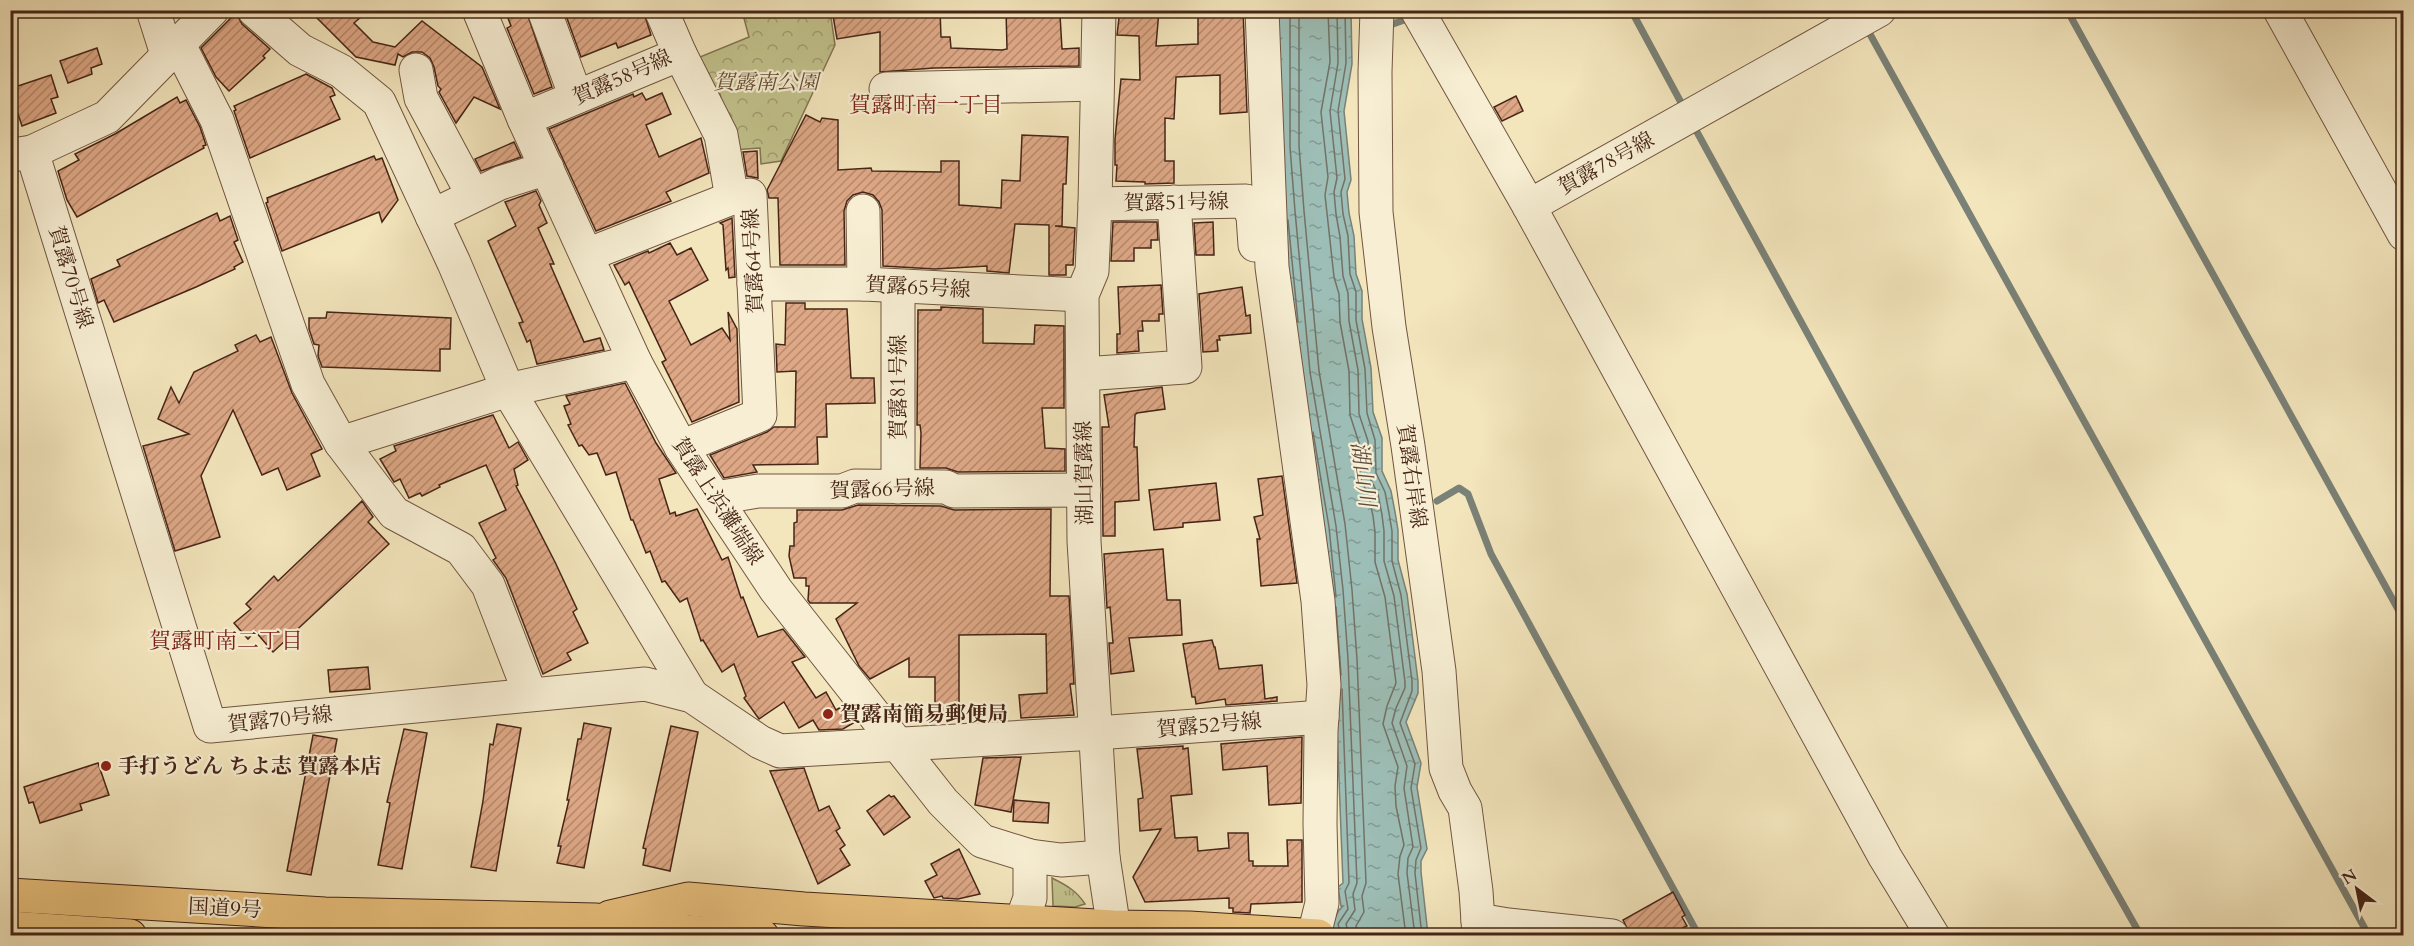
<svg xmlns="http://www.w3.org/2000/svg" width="2414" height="946" viewBox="0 0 2414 946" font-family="Cardo,'Noto Serif JP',serif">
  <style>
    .grass { fill: url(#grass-tufts); stroke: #847452; stroke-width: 1.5 }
    .park { fill: url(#park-crowns); stroke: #847452; stroke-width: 1.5 }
    .water { fill: url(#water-ripples); stroke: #7a8176; stroke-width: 1.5 }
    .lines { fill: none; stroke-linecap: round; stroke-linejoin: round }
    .shore { stroke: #727266; stroke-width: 1.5 }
    .stream { stroke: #7a8176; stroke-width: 7 }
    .building { fill: url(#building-hatch); stroke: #462517; stroke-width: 1.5 }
    .minor-casing { stroke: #715540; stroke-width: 35 }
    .highway-casing { stroke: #462517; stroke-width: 35 }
    .minor { stroke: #f7eed3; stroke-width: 33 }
    .highway { stroke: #eac27e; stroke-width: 33 }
    .poi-dot { fill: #8f2418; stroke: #f7eed3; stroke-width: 2 }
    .labels { text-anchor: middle; stroke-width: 4.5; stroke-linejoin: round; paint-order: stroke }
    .street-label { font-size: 21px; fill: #462517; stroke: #f7eed3 }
    .park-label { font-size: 21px; font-style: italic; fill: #654c34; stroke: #f7eed3 }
    .poi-label { font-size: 21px; font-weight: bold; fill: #462517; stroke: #f7eed3; text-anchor: start }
    .neighbourhood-label { font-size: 22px; fill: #7a1f14; stroke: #f7eed3 }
    .water-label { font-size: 22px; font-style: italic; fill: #5c4b3f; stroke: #f7eed3 }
  </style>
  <defs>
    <pattern id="grass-tufts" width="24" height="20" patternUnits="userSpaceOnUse" patternTransform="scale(1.5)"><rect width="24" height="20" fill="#c2c28c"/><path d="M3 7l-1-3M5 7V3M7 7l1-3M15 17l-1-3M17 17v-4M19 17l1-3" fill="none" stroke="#9f9d71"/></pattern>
    <pattern id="park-crowns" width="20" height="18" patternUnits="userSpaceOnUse" patternTransform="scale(1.5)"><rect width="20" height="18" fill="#c2c28c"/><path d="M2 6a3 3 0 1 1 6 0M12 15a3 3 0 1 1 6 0" fill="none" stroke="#9f9d71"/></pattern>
    <pattern id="water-ripples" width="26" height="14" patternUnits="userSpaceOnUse" patternTransform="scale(1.5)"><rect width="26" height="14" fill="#9dbeb6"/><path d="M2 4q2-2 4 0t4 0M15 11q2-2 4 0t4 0" fill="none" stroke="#829a93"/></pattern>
    <pattern id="building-hatch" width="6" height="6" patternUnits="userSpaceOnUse" patternTransform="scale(1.5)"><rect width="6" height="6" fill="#dea886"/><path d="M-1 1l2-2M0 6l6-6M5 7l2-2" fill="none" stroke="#b6896d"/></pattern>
  </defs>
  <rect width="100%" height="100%" fill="#f3e5bc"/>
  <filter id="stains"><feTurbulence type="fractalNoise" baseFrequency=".00333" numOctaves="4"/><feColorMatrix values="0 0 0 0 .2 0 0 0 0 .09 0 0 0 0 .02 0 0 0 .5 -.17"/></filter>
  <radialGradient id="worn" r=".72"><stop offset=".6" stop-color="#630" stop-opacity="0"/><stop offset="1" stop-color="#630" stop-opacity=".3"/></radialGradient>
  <path class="grass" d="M 1052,878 C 1066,885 1077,891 1085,904 L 1075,907 L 1053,906 Z"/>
  <polygon class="park" points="742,11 830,11 835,45 781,161 761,164 760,148 732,150 720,94 711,95 690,61 749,37"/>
  <polygon class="water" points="1276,11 1351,11 1352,64 1344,111 1351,180 1347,192 1349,213 1354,236 1356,274 1362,291 1362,319 1371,368 1373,412 1382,438 1382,471 1391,491 1395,512 1398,530 1398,560 1407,594 1418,681 1418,693 1406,722 1421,763 1417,787 1427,849 1421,861 1421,872 1428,935 1336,935 1332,925 1339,910 1343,906 1341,906 1338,887 1343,883 1337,728 1287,278"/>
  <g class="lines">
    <g class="shore">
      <polyline points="1290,10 1290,147 1295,211 1310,372 1336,526 1343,590 1348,659 1357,883 1353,894 1355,910 1346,924 1349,936"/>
      <polyline points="1299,10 1299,146 1304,211 1319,371 1345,524 1352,590 1357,659 1366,883 1362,896 1364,912 1356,926 1358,936"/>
      <polyline points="1328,10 1330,62 1321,112 1328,177 1325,195 1334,277 1339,294 1340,322 1349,371 1350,415 1359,443 1360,477 1369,497 1373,516 1375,532 1375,562 1385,597 1396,683 1387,706 1383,724 1398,767 1395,786 1396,806 1404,845 1400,856 1398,874 1406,936"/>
      <polyline points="1337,10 1338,63 1330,111 1337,178 1334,192 1336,214 1340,237 1343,276 1348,293 1349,321 1358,370 1359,414 1368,441 1368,474 1378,494 1382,515 1384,531 1384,561 1394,596 1405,682 1405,688 1396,708 1392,723 1407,766 1404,788 1413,847 1408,858 1407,873 1415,936"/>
      <polyline points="1345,10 1346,63 1338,111 1345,179 1341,192 1343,214 1348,236 1350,274 1356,292 1356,320 1365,369 1367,413 1375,440 1376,473 1385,492 1389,513 1392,531 1392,561 1401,595 1412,681 1412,691 1400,723 1415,764 1411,788 1421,848 1416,860 1415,873 1422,936"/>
      <polyline points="1288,220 1298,322"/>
      <polyline points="1313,432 1329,527 1336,597"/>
      <polyline points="1336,607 1341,675"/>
      <polyline points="1341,936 1338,924 1348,909 1345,891 1349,883 1342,689"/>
    </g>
    <g class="stream">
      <polyline points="1631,10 1684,108"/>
      <polyline points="2067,10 2404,620"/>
      <polyline points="1393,24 1407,19 1410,23"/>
      <polyline points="1866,27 2369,936"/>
      <polyline points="1697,132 2033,745 2141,936"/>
      <polyline points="1437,501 1459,488 1468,494 1491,554 1699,936"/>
    </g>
  </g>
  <g class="building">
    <polygon points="309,10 369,10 354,23 373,42 395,47 422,21 482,67 500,109 474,97 456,123 439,92 441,89 438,86 434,67 430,58 422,52 412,52 403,57 398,54 395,65 356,57"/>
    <polygon points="505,10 526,10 552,87 534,94 507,28 511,26"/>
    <polygon points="564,10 643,10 651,35 618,48 616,43 581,57"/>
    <polygon points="832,10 940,10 941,37 950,37 951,48 1002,50 1007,49 1006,10 1053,10 1054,15 1060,15 1062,49 1079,48 1079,66 934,68 880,72 880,32 837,39"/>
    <polygon points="1120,10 1159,10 1156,46 1198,44 1198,12 1243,10 1247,112 1220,114 1220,75 1176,77 1174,119 1165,118 1165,161 1174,161 1174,183 1145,184 1145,182 1116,181 1117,165 1115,165 1115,139 1121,79 1140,80 1139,36 1117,35"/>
    <polygon points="236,13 242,24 270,49 263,56 265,58 229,91 216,77 201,48"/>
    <polygon points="97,48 102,64 91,68 92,74 68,83 60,61"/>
    <polygon points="306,74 332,88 335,95 330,97 340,119 250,158 234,111 236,110 234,106"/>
    <polygon points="51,75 58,97 51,99 56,113 22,126 17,111 10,114 10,94 17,92 15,87"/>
    <polygon points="642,93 646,100 662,93 671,114 646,125 659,157 701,138 709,173 666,192 671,201 596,231 549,129 633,94 634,97"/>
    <polygon points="1516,96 1523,111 1502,121 1494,107"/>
    <polygon points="177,97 180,103 186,100 200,127 206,145 203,146 204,148 77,217 67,200 58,171 79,160 75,154 115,134"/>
    <polygon points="806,115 820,122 822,118 838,120 838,170 871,168 872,171 941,172 941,161 959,161 959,205 1001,208 1002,180 1020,181 1022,135 1068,137 1066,184 1063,184 1062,226 1055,226 1075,228 1073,265 1066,265 1066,275 1049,275 1049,225 1015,224 1009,273 987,271 987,266 935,269 883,266 882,210 879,202 873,195 863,192 853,195 847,201 844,211 845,265 780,265 778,198 769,198 767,190"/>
    <polygon points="514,142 521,157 481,171 475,159"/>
    <polygon points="757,151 758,178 747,176 743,152"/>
    <polygon points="374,156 376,160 382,158 398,200 382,222 379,212 282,251 266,203 268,202 267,198"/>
    <polygon points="536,191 541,201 539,205 547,223 538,228 554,264 550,264 584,342 600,338 604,350 537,364 530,340 527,342 519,323 523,322 488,241 516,226 505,202"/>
    <polygon points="217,213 220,221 230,216 238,240 234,242 243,262 234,267 235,269 196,287 114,322 104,300 98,303 91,279 120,266 117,260"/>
    <polygon points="732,218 735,277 729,278 728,268 726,270 723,225 720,223"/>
    <polygon points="1113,222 1157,222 1158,240 1151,240 1151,248 1134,248 1134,261 1111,261"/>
    <polygon points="1213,222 1214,255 1196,255 1194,223"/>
    <polygon points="670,243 677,255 691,248 708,280 669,301 691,345 722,328 730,340 728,312 737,329 739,402 692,422 662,362 666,360 629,282 625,285 614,265 648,251 649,253"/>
    <polygon points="1161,285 1163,314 1159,314 1159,321 1142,321 1143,331 1138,331 1139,351 1117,353 1117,334 1120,334 1118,287"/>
    <polygon points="1242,287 1246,316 1250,315 1251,333 1219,336 1220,340 1217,340 1218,351 1203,352 1199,294"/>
    <polygon points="786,303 805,303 805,309 847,309 851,378 874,378 875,403 826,404 827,437 817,437 818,464 753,465 757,472 724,478 710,455 767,432 774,427 795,427 796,371 777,372 776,344 785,345"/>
    <polygon points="941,307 983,309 983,343 1034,344 1035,325 1064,326 1064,408 1042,408 1045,448 1065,449 1065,471 958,472 946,468 920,468 921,433 920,425 917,425 918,310 941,310"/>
    <polygon points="327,312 451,318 450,349 440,349 440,371 322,367 318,356 319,345 314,344 309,329 309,318 326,318"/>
    <polygon points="256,335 260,342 271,337 292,393 322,449 311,454 320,476 287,490 278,468 262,475 233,410 201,476 220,537 175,551 143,446 189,434 158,419 171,387 179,403 194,372 238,351 235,345"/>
    <polygon points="625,383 656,443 676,473 659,479 670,514 675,512 676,516 697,509 722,560 728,557 741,598 743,597 758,637 783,629 805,657 792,662 816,698 826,692 836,710 843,706 855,722 843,729 819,730 813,720 799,728 784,702 759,719 744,698 746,696 734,664 722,672 703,640 701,641 687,598 680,602 665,581 662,582 650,551 646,553 633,520 631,520 616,472 606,475 597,453 589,455 582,445 579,446 568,425 571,424 564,406 570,404 566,396"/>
    <polygon points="1162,387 1165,409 1137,413 1135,415 1134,447 1137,447 1139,500 1115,502 1115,536 1103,536 1102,427 1109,427 1104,395"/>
    <polygon points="493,415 509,448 518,442 528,460 514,469 518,485 516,486 555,562 577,609 573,612 588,643 567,653 571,660 543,674 506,578 493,560 496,558 479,523 506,510 486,465 439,485 440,487 422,496 420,493 409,498 400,479 394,482 380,459 396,451 394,446"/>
    <polygon points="1282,476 1297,583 1261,586 1257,539 1260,539 1254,517 1263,515 1258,479"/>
    <polygon points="1216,483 1220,520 1183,523 1183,527 1154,530 1149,490"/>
    <polygon points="362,501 373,517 368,522 389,544 273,652 255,631 248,639 234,623 251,609 246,604 274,576 278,581"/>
    <polygon points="858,505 941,506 954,510 1051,509 1050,596 1069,596 1074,684 1070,684 1074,715 1021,718 1019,695 1047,693 1046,634 959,635 959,715 935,715 935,677 909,677 909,658 870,679 859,666 836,619 857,603 810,603 808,600 809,586 806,586 806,578 794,578 789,556 790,546 794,546 794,523 797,522 797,510 842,510"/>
    <polygon points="1163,549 1167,600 1180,600 1182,635 1129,638 1134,671 1111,674 1109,643 1113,643 1110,607 1107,608 1104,554"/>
    <polygon points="1212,640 1214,647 1215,647 1219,669 1262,665 1265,699 1277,697 1277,701 1226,705 1225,699 1196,704 1195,697 1192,697 1183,644"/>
    <polygon points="368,667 370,689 330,692 328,670"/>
    <polygon points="584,723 611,728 584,868 557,863 561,846 558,846 569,800 567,800 575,756 578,739 581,739"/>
    <polygon points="497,724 521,728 496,871 471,867 483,801 490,744 493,745"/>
    <polygon points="671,726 698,732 670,871 643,865 646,849 643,848"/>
    <polygon points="404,729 427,733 402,869 378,865 390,803 387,802"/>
    <polygon points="313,735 337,739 311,875 287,871"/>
    <polygon points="1302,737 1301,803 1269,805 1267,766 1223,770 1221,744"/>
    <polygon points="1183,746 1183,749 1188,748 1192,794 1171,796 1175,838 1197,837 1198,851 1229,848 1228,833 1248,833 1249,861 1253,861 1253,866 1288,866 1287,840 1302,840 1302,902 1251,904 1250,913 1233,912 1233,908 1229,908 1229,898 1145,902 1133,877 1161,829 1140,831 1138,799 1143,798 1137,749"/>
    <polygon points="1021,757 1011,812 975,805 983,758"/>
    <polygon points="98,763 109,795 80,804 82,810 40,823 33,802 29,803 24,787"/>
    <polygon points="804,768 819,811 829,806 840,828 836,831 845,845 840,849 850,865 818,884 770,771"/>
    <polygon points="889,795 891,797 894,796 910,817 884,835 867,811"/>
    <polygon points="1014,800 1049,803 1048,823 1013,821"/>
    <polygon points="959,849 980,894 958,899 943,898 942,896 934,898 925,881 937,875 931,864"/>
    <polygon points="1673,892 1685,915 1682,917 1687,926 1668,936 1631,936 1623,920"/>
  </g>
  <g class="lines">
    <g class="minor-casing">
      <g id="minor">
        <polyline points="153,10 167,54"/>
        <polyline points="254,10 300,50 341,71 379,102 454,263 508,390 692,696"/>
        <polyline points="479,10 524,119 635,362 681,447 776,590 943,802 982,841 1030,856 1061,860 1103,857"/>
        <polyline points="544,10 576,97"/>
        <polyline points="1099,10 1095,204 1092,271 1082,295 1084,541 1103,857 1115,936"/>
        <polyline points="1262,10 1272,267 1318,601 1324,685 1321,731 1320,824 1322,903 1314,935"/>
        <polyline points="1377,10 1375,72 1376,212 1389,327 1408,446 1439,671 1446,768 1455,791 1465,808 1476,891 1479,936"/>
        <polyline points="1417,10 1529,206 1879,10"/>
        <polyline points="2280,10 2404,234"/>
        <polyline points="178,43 217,120 308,384 341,443 508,390 635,362"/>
        <polyline points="680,54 721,135 732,198"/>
        <polyline points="416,70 421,98 473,195"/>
        <polyline points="886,89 1096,84"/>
        <polyline points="524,119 680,54 661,10"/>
        <polyline points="32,152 210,726 645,684 692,696 760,742 780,751 1096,733 1322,717"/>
        <polyline points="12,155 32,152 107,117 212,10"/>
        <polyline points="1095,204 1246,201 1253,216 1255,245"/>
        <polyline points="1529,206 1885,857 1933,936"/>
        <polyline points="863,211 864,284"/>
        <polyline points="432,216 500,183 547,168"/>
        <polyline points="587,255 732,198 750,195 760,415 681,447"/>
        <polyline points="754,284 864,284 1082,295"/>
        <polyline points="898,287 898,487"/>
        <polyline points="1083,374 1185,367 1174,202"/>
        <polyline points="341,443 394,513 461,549 488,585 530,694"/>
        <polyline points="716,498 758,491 842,491 855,486 946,487 954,491 1084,490"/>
        <polyline points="1022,920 1030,898 1030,856"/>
        <polyline points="1478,920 1508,925 1612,936"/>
      </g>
    </g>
    <g class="highway-casing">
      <g id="highway">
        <polyline points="10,895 325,914 596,920 649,930 762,936"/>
        <polyline points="610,917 688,899 804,909 1113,927 1189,928 1318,936"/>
        <polyline points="10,928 130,936"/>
      </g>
    </g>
    <use href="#minor" class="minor"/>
    <use href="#highway" class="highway"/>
  </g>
  <g class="poi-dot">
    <circle cx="828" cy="714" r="6"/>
    <circle cx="106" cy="766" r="6"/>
  </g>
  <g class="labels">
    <g class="street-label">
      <text transform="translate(622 77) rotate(-24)" y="7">賀露58号線</text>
      <text transform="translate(1606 163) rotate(-29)" y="7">賀露78号線</text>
      <text transform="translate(1176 202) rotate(-1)" y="7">賀露51号線</text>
      <text transform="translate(753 261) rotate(-93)" y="7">賀露64号線</text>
      <text transform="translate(71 277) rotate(73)" y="7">賀露70号線</text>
      <text transform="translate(918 287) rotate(3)" y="7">賀露65号線</text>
      <text transform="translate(898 387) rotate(-90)" y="7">賀露81号線</text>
      <text transform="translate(1084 473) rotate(-91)" y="7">湖山賀露線</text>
      <text transform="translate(1412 476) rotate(82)" y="7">賀露右岸線</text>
      <text transform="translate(882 489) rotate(-2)" y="7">賀露66号線</text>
      <text transform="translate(718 501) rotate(57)" y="7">賀露上浜灘端線</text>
      <text transform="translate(280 719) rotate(-6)" y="7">賀露70号線</text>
      <text transform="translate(1209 725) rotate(-5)" y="7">賀露52号線</text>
      <text transform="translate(225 908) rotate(3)" y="7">国道9号</text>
    </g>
    <g class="park-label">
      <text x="766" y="89">賀露南公園</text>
    </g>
    <g class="poi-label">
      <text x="840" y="721">賀露南簡易郵便局</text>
      <text x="118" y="773">手打うどん ちよ志 賀露本店</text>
    </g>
    <g class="neighbourhood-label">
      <text x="926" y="112">賀露町南一丁目</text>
      <text x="226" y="648">賀露町南二丁目</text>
    </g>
    <g class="water-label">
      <text transform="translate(1364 474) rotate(82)" y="8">湖山川</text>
    </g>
  </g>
  <rect width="2414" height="946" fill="none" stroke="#f3e5bc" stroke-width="36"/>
  <rect x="12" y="12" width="2390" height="922" fill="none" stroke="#462517" stroke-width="3"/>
  <rect x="18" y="18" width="2378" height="910" fill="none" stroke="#462517" stroke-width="1.5"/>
  <g transform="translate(2357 889) rotate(328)" stroke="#f7eed3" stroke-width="4.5" paint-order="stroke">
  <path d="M0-4.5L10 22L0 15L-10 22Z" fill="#462517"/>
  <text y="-9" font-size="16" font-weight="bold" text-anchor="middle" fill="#462517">N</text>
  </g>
  <rect width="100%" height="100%" filter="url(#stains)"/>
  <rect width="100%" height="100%" fill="url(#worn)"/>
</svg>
